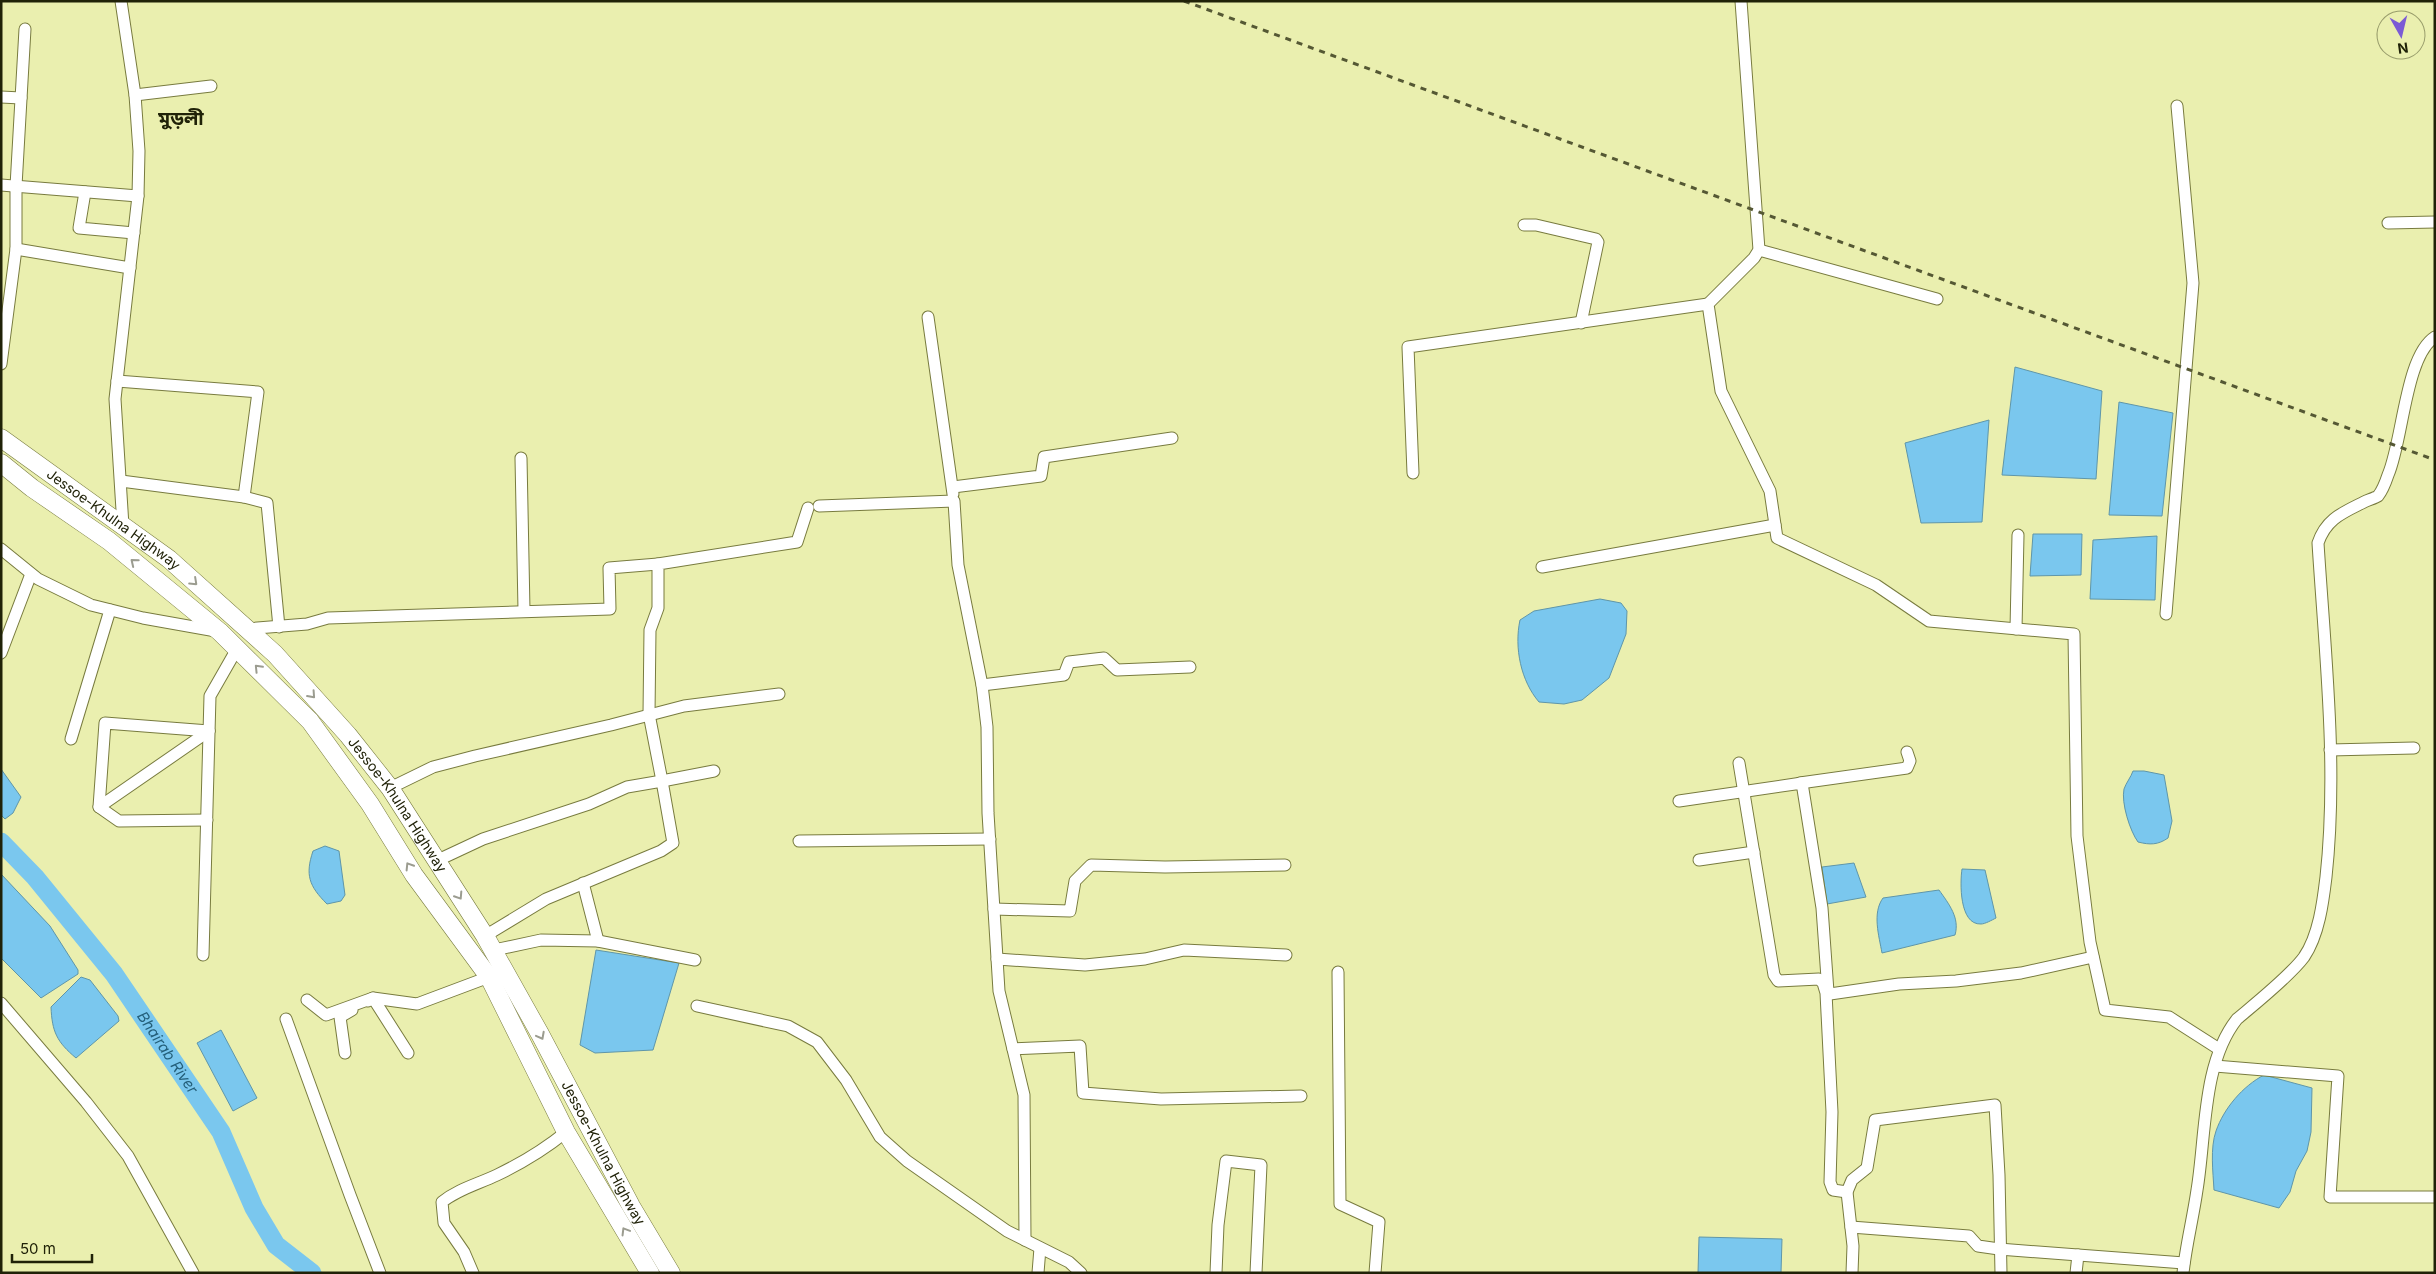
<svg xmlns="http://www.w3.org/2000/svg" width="2436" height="1274" viewBox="0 0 2436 1274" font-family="Inter,'Noto Sans Bengali',sans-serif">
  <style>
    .water { fill: #7ac7ee; stroke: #5f96a9 }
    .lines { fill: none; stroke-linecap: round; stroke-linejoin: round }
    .river { stroke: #7ac7ee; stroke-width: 19 }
    .minor-casing { stroke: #787b3f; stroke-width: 13 }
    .trunk-casing { stroke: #787b3f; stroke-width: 19 }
    .minor { stroke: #fff; stroke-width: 11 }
    .trunk { stroke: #fff; stroke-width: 18 }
    .rail { stroke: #555834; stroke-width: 3; stroke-dasharray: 6 6; stroke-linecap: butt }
    .oneway { stroke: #9b9c90 }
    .labels { text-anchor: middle; stroke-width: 4; stroke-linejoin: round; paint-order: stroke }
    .street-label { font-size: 14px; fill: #202208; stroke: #eaefaf }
    .water-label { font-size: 15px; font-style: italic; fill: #245f7a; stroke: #eaefaf }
    .district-label { font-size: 19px; font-weight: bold; fill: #202208; stroke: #eaefaf }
  </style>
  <rect width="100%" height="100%" fill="#eaefaf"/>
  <g class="water">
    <polygon points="2015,367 2102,391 2096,479 2002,475"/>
    <polygon points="2119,402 2173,413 2162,516 2109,515"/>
    <polygon points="1989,420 1982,522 1921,523 1905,443"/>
    <polygon points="2033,534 2082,534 2081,575 2030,576"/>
    <polygon points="2157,536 2155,600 2090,599 2093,540"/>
    <path d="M 1600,599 L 1621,603 L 1627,611 L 1626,634 L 1609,678 L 1582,700 L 1564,704 L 1539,702 C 1521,681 1514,648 1520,620 L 1534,611 Z"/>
    <polygon points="1,769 21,797 13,813 5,819 1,815"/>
    <path d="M 2133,771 L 2144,771 L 2164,775 L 2172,821 L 2168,838 C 2158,845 2150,845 2138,842 C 2130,831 2121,803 2124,789 C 2126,783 2131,777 2133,771 Z"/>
    <path d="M 325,846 L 339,851 L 345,895 L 341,901 L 327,904 C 309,886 305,875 313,851 Z"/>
    <polygon points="1854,863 1866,897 1827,904 1822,867"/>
    <path d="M 1962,869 L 1985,870 L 1996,918 C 1992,920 1985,924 1981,924 C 1959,925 1960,882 1962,869 Z"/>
    <polygon points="1,874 50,926 78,970 78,974 41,998 1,958"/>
    <path d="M 1939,890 C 1949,904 1960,918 1955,935 L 1882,953 C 1879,936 1872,913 1883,898 Z"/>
    <polygon points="596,950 679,963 653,1050 595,1053 580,1045"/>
    <path d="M 81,977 L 90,980 L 118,1016 L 119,1021 L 76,1058 C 57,1042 52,1032 51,1007 Z"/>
    <polygon points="221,1030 257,1098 233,1111 197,1043"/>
    <path d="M 2264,1075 L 2312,1088 L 2311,1132 L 2307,1151 L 2296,1171 L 2290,1192 L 2279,1208 L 2214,1190 C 2213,1172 2210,1148 2216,1131 C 2224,1108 2243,1086 2264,1075 Z"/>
    <polygon points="1699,1237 1782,1239 1781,1273 1698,1273"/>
  </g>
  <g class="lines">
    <path class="river" id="s1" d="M 1,842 L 35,877 L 114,974 L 221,1132 L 254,1208 L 276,1245 L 312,1273"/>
    <g class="minor-casing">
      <g id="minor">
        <polyline points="121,1 135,95 139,151 138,196 115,399 123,526"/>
        <polyline points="1741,1 1759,250 1754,258 1708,304 1721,391 1770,491 1777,538 1876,585 1929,621 2074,634 2077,836 2090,942 2105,1010 2169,1017 2219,1049"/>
        <polyline points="135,95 211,86"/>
        <polyline points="1,97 21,98"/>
        <polyline points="1,185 138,196"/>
        <polyline points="85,192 79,228 134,233"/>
        <polyline points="2388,223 2435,222"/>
        <polyline points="1524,225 1536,225 1596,239 1598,242 1581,323"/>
        <polyline points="16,249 130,268"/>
        <polyline points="1759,250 1937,299"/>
        <polyline points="928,317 953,494"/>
        <polyline points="1,364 16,249 16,186 25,29"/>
        <polyline points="117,381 258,392 244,497 267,503 279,627"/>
        <polyline points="521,458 524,610"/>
        <polyline points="1413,473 1408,347 1708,304"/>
        <polyline points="121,481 244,497"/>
        <polyline points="953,487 1041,476 1044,457 1172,438"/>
        <polyline points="819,506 954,501 958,565 982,685 987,727 988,813 999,991 1024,1095 1025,1240"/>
        <polyline points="1,549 38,579 91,605 143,618 216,631"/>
        <polyline points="1542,567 1775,525"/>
        <polyline points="2166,614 2193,283 2177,106"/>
        <polyline points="246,629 307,624 328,618 610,609 609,568 658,564"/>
        <polyline points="2016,629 2018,535"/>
        <polyline points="1,653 31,574"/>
        <polyline points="982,685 1064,675 1069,662 1104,658 1117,670 1190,667"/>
        <polyline points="71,739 110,610"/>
        <polyline points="2330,750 2414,748"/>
        <polyline points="1739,763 1774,975 1778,981 1819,979 1823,983 1826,993 1832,1112 1830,1182 1833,1190 1847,1192"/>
        <polyline points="714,771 662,781 649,714 650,630 658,608 658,564 797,542 808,508"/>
        <polyline points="1800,783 1907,768 1910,761 1907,752"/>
        <polyline points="390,788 433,767 475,756 611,725 684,706 779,694"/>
        <polyline points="1679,801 1802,783 1822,908 1828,992 1830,994 1899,984 1956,981 2021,973 2093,957"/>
        <polyline points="99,807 209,731"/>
        <polyline points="207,820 119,821 99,807 105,723 209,731"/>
        <polyline points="799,841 990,839"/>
        <polyline points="1699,860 1754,852"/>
        <polyline points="436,861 483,839 589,804 627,787 662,781 673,843 661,851 546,899 485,936"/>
        <polyline points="583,883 598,941"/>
        <polyline points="994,909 1070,911 1075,881 1091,865 1165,867 1285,865"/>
        <polyline points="499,949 541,940 598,941 695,960"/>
        <polyline points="203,955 210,696 238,647"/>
        <polyline points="997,959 1085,965 1145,959 1184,950 1286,955"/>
        <polyline points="1338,972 1340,1204 1379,1222 1375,1273"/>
        <polyline points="307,1000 326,1015 373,998 417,1004 489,977"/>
        <polyline points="368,1001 373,998 408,1053"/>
        <polyline points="1,1003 86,1102 128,1156 193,1273"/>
        <polyline points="697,1006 788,1026 817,1042 846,1080 880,1137 907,1161 1007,1231 1069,1262 1081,1273"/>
        <polyline points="286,1019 350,1195 380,1273"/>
        <polyline points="1013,1049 1080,1046 1083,1093 1161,1099 1301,1096"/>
        <polyline points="345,1053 340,1017 352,1010"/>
        <polyline points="2215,1066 2338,1076 2330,1197 2435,1197"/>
        <polyline points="1851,1227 1969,1236 1978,1246 1999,1249 2184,1263"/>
        <path d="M 473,1273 L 464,1252 L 444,1223 L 442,1202 C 458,1189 478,1184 497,1175 C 522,1163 545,1149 566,1132"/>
        <polyline points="1038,1273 1040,1248"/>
        <polyline points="1216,1273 1218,1225 1226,1161 1261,1165 1256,1273"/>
        <polyline points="1852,1273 1853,1246 1847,1192 1852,1180 1867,1168 1875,1120 1995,1105 1999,1175 2001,1273"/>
        <polyline points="2076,1273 2078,1255"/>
        <path d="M 2183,1273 C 2186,1245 2193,1218 2197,1190 C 2206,1136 2202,1063 2237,1019 C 2256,1003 2290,976 2304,957 C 2319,935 2323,902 2326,877 C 2338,767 2325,654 2318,543 C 2326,519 2342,513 2364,502 C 2368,500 2375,498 2378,496 C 2382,491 2386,481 2388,475 C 2403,441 2405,356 2435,337"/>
      </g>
    </g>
    <g class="trunk-casing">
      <g id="trunk">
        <path id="s2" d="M 1,438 L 169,559 L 275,654 L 348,735 L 390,788 L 485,936 L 540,1034 L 631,1206 L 671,1273"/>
        <polyline points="1,463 32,488 109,541 220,632 310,721 370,804 414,875 489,977 566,1132 650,1273"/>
      </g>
    </g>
    <use href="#minor" class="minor"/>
    <use href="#trunk" class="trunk"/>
    <polyline class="rail" points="1184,1 2435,460"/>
  </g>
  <defs><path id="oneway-chevron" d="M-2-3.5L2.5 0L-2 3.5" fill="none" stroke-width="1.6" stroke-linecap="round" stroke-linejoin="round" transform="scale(1.25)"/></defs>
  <g class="oneway">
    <use href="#oneway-chevron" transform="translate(134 562) rotate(-141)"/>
    <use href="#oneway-chevron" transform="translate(194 582) rotate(43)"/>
    <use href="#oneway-chevron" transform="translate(258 668) rotate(-134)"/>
    <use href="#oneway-chevron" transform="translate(312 695) rotate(48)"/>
    <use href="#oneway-chevron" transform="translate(409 866) rotate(-122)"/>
    <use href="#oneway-chevron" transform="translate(459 896) rotate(57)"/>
    <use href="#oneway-chevron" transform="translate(541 1036) rotate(62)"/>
    <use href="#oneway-chevron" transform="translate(625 1231) rotate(-121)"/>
  </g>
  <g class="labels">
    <g class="street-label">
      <text dy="5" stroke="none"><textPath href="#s2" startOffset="139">Jessoe-Khulna Highway</textPath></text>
      <text dy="5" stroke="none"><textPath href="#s2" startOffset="544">Jessoe-Khulna Highway</textPath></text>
      <text dy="5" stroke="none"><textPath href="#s2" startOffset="949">Jessoe-Khulna Highway</textPath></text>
    </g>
    <g class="water-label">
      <text dy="5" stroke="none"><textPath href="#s1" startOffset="269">Bhairab River</textPath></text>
    </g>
    <g class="district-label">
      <text x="181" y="125">মুড়লী</text>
    </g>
  </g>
  <rect width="2436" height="1274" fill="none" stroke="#202208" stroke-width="5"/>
  <g transform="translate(2401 35) rotate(172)"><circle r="24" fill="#eaefaf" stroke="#999d6c"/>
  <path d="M0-4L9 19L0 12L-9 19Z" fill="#7b5bd5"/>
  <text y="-8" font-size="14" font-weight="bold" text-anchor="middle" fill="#202208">N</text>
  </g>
  <path d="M12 1254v8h80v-8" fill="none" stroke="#202208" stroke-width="2.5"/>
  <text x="20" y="1254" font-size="15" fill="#202208" stroke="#eaefaf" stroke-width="4" paint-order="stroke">50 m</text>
</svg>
